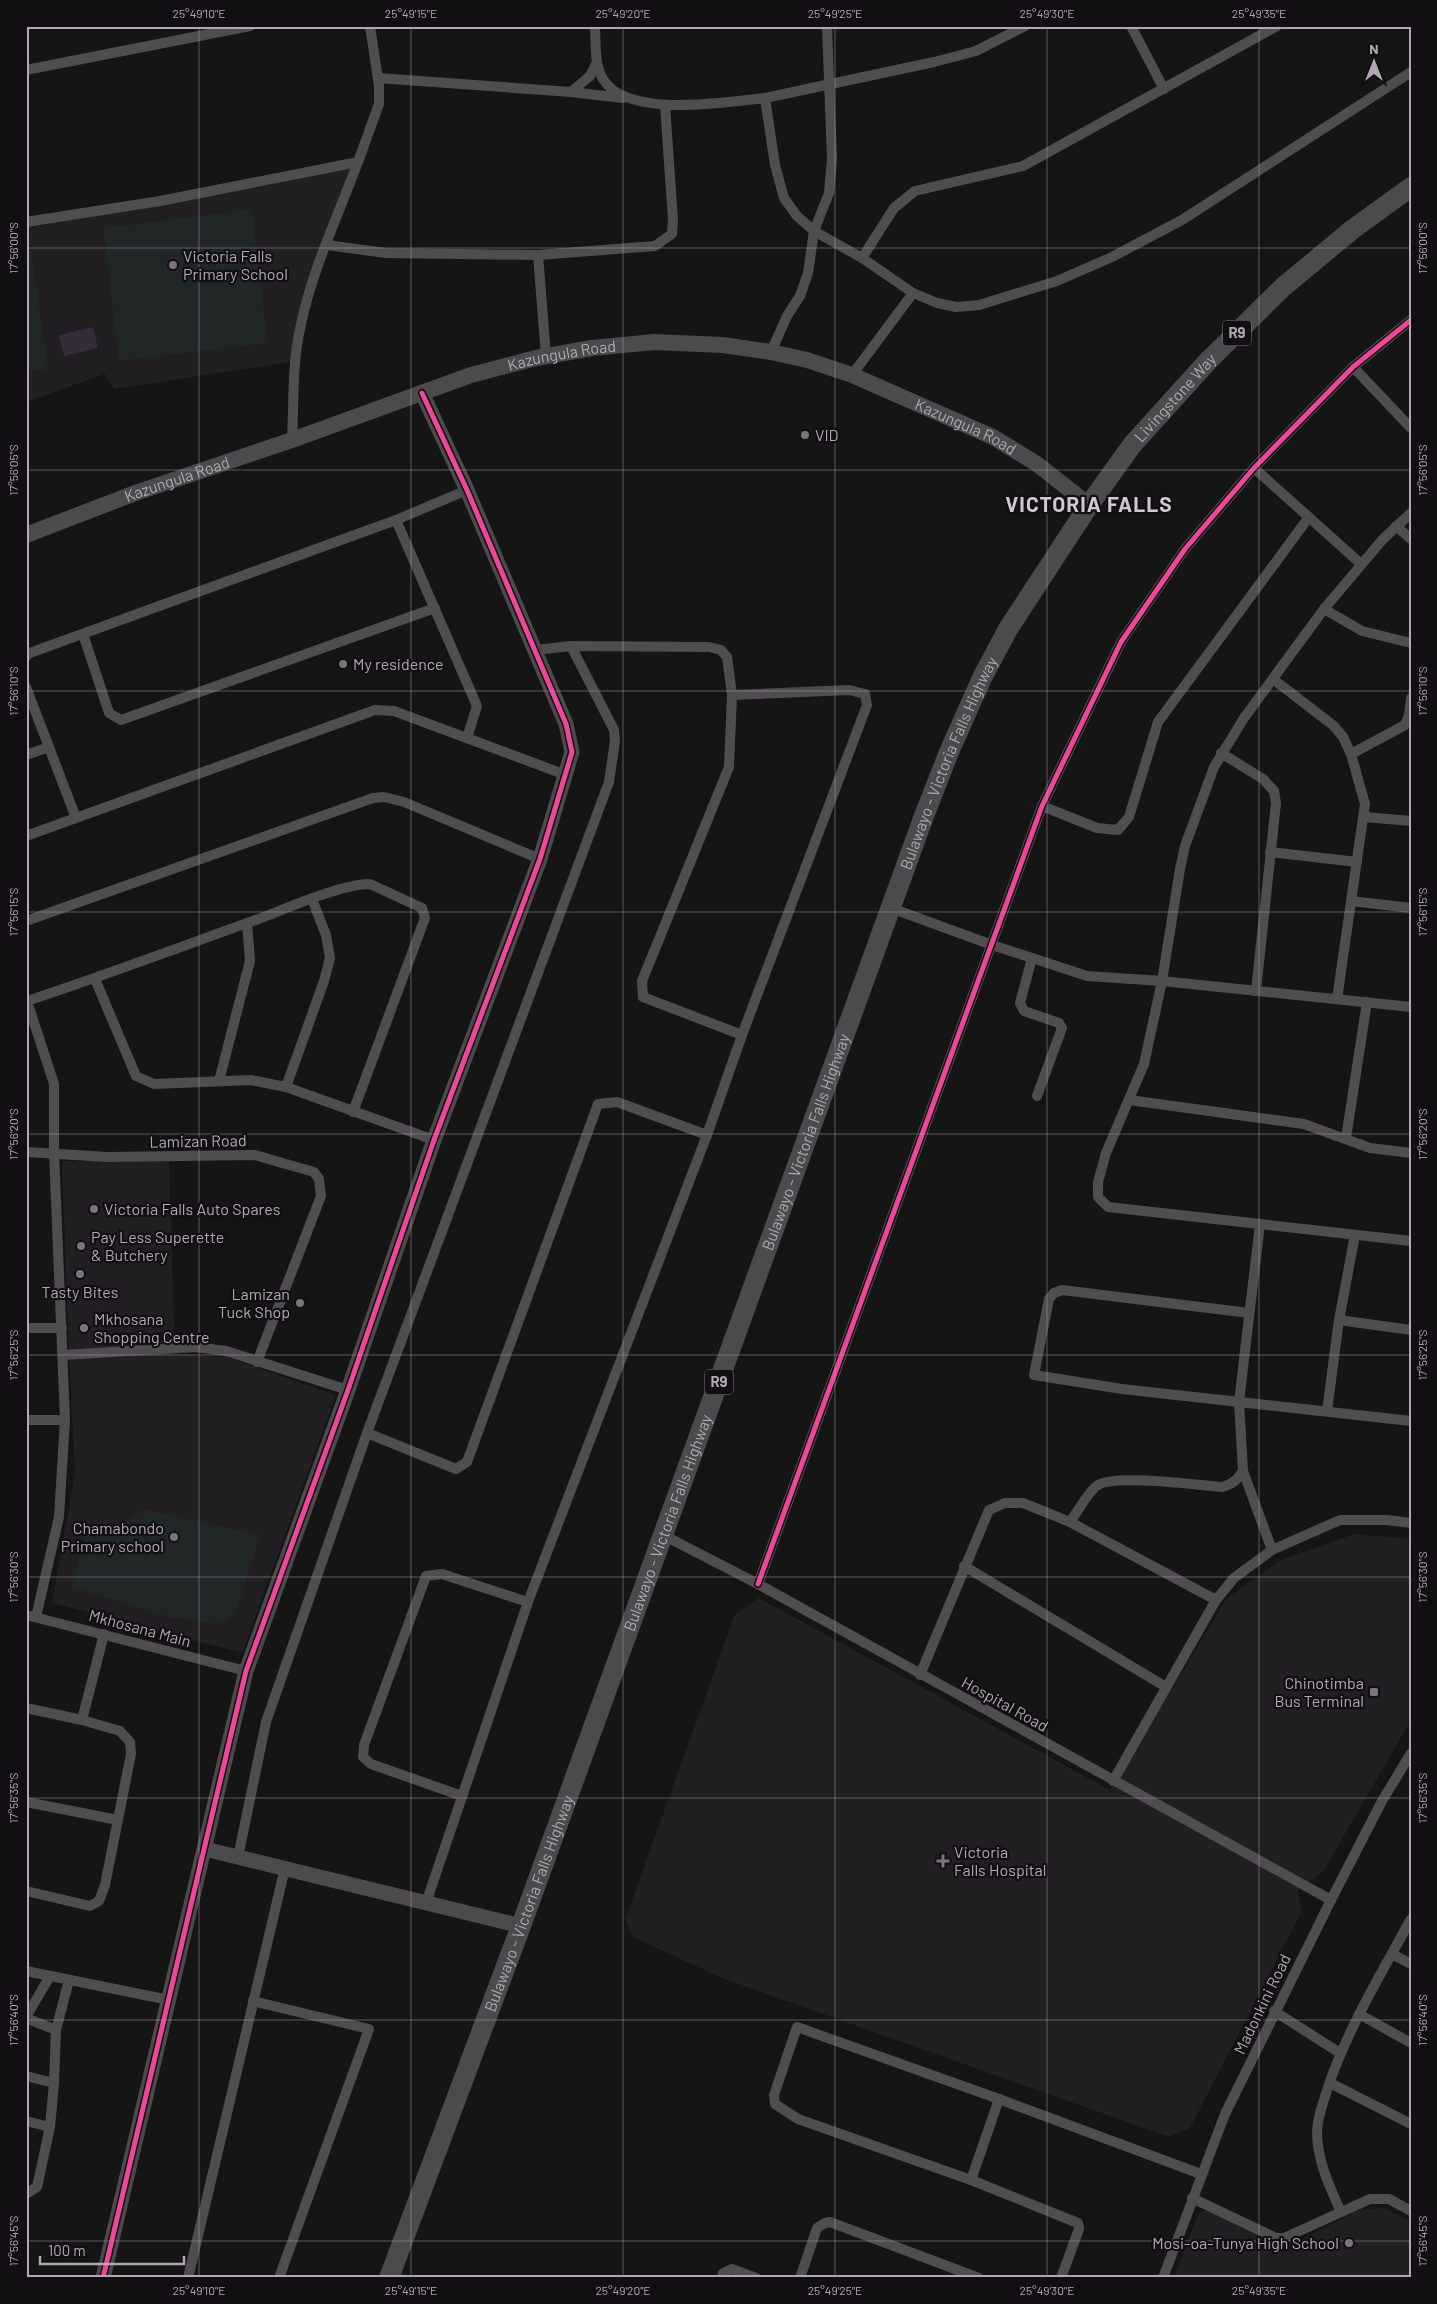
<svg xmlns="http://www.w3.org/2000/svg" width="1437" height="2304" viewBox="0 0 1437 2304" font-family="Barlow,sans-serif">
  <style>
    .built { fill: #211f21 }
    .green { fill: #212627 }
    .water { fill: #332d39 }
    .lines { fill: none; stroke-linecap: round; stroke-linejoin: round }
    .street { stroke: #504d51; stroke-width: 10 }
    .secondary { stroke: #4d4a4d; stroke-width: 15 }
    .primary { stroke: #4b4a4c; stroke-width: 16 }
    .highway { stroke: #4b4a4c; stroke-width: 20 }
    .cycleway-casing { stroke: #110f11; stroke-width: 8 }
    .cycleway { stroke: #ed469a; stroke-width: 5 }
    .ticks { fill: none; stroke: #b1a8b4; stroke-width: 1; stroke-opacity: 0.45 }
    .poi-dot { fill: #7a757c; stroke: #110f11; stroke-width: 2 }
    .labels { text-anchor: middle; stroke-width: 4.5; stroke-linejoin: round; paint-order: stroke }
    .shield { fill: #110f11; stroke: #817a83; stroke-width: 1 }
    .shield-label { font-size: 15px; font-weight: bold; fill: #b1a8b4 }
    .poi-label { font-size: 16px; fill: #b1a8b4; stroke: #110f11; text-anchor: start }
    .street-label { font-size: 16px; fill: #b1a8b4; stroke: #110f11 }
    .district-label { font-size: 21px; font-weight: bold; letter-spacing: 1px; fill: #cfc8d1; stroke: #110f11 }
    .neatline { fill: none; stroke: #b1a8b4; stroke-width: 2 }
    .ticks-label { font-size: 12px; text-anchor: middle; fill: #b1a8b4 }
  </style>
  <rect width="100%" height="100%" fill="#151515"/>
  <g class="built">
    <polygon points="358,162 312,286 296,361 114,389 105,374 26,402 26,222"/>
    <polygon points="169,1160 175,1354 227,1357 336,1395 242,1653 52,1603 75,1472 69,1359 62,1161"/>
    <polygon points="1354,1534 1411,1539 1411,1720 1323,1872 1297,1891 1302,1911 1190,2128 1169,2137 722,1978 633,1937 625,1920 735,1614 759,1598 1110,1790 1227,1598 1279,1561"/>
    <polygon points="1385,2208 1411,2222 1411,2278 1174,2278 1197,2216 1203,2211 1210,2211 1273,2242 1286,2243 1300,2240 1361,2209"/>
  </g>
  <g class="green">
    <polygon points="252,209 268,343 119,361 103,228"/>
    <polygon points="30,243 48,369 26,372 26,244"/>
    <polygon points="144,1509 261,1535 235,1615 218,1624 168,1617 71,1587 88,1526 113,1529"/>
  </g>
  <polygon class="water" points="93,327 98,348 64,356 59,335"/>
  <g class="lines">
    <g class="street">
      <path d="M 595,26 C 596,42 594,65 603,79 C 627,119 725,102 765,98"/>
      <polyline points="1025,26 976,51 934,62 765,98 775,165 784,198 797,216 814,231 862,258 913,293 937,303 956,307 979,305 1057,281 1112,257 1182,220 1411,72"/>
      <polyline points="1131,26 1164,89"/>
      <polyline points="26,70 250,26"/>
      <polyline points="378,78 571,92 590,76 597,62"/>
      <polyline points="571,92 623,98"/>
      <polyline points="26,222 160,201 358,162 379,104 379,86 370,26"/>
      <polyline points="327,245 386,253 538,255 655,246 672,234 673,220 665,105"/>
      <polyline points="538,255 546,356"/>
      <polyline points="862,258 894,208 915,191 1023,166 1277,26"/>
      <polyline points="771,352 787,316 800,296 808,273 814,231 829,193 832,159 827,26"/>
      <polyline points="1353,367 1411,428"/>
      <polyline points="852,375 913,293"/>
      <path d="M 292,440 C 294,403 292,364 300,329 C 311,272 338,216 358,162"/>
      <polyline points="1254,468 1361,564"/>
      <polyline points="1411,513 1383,539 1324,609 1244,718 1214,767 1185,846 1180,869 1162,981 1144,1064 1106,1153 1098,1182 1098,1197 1108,1207 1411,1241"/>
      <polyline points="396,520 477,706 467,738"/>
      <polyline points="1396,526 1411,539"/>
      <polyline points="1324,609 1362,631 1411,643"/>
      <polyline points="83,634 109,713 121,720 435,608"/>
      <polyline points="535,650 571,646 709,647 721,650 727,657 732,695 729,767 642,981 643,997 742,1035"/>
      <polyline points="26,657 27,654 396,520 467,490"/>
      <polyline points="1273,679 1334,726 1343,737 1351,754 1365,804 1337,999"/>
      <polyline points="26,687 76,818"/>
      <polyline points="1221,753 1263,779 1274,791 1276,803 1256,991"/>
      <polyline points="1351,754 1405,725 1409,715 1411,698"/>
      <polyline points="26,755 49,747"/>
      <polyline points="1042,806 1097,828 1118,830 1129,817 1158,722 1309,517"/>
      <polyline points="1365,817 1411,821"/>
      <polyline points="26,836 375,710 394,711 566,775"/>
      <polyline points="1270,852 1357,862"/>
      <polyline points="1351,901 1411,908"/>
      <polyline points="891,908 992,945 1087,976 1162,981 1411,1007"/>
      <polyline points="26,921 373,798 384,797 404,802 540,859"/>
      <polyline points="1032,958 1020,1003 1024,1011 1059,1023 1062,1028 1037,1096"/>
      <polyline points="95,979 136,1076 154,1084 251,1080 286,1087 434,1140"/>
      <polyline points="26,998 54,1084 54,1152 65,1420 59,1517 36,1617"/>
      <path d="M 27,1001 C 106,975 183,946 261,918 C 290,907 342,884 370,884 L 422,908 L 425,918 L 353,1112"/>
      <polyline points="219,1081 250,961 247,923"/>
      <polyline points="286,1087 324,981 330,958 326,935 312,899"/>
      <polyline points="1129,1100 1304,1124 1370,1148 1411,1153"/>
      <polyline points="1346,1138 1367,1002"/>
      <polyline points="26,1152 108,1157 255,1155 314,1172 319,1179 321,1196 257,1362"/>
      <polyline points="1260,1224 1239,1402 1243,1471 1272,1550"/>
      <polyline points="1249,1313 1062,1290 1054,1293 1049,1299 1034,1375 1122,1389 1411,1421"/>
      <polyline points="1339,1320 1411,1330"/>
      <polyline points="26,1328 62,1328"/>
      <polyline points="63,1355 195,1347 226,1351 348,1390"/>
      <polyline points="1327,1411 1339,1320 1355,1235"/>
      <polyline points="26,1420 65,1420"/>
      <polyline points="367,1433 456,1469 467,1462 598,1104 617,1102 707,1135"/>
      <path d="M 1070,1522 C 1077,1513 1089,1490 1098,1485 C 1115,1474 1198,1485 1222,1487 C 1233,1484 1237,1480 1243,1471"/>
      <polyline points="663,1535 758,1584 1331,1900"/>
      <polyline points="964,1566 1166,1687"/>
      <polyline points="758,1584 1042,806 1121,642 1185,549 1254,468 1353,367 1411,320"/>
      <polyline points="26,1615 246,1671"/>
      <polyline points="920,1675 989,1510 1005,1503 1023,1503 1070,1522 1216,1600"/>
      <polyline points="26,1708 82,1720 120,1731 130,1742 131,1754 105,1885 99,1901 90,1906 26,1891"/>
      <polyline points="82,1720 104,1634"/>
      <polyline points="1113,1781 1216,1600 1234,1578 1272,1550 1340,1520 1387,1520 1411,1523"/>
      <polyline points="462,1796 371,1764 363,1757 364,1745 426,1576 442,1574 528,1602"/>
      <polyline points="26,1802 118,1820"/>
      <polyline points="238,1857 266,1722 367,1433 609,782 615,741 614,730 571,646"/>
      <polyline points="426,1903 528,1602 707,1135 742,1035 867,705 865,694 849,690 732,695"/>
      <polyline points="1392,1954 1411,1964"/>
      <polyline points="26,1971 169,2000"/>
      <polyline points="253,2001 369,2029 279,2278"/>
      <polyline points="1274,2011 1340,2053"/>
      <polyline points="1359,2014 1411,2043"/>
      <polyline points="26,2017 50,1976"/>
      <polyline points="26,2018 56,2030"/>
      <polyline points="26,2076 54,2083"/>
      <polyline points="1330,2083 1411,2124"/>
      <polyline points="26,2121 50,2127"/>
      <polyline points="971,2180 798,2119 775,2104 774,2095 797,2027 999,2099"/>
      <polyline points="26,2194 37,2187 50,2127 54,2083 56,2030 69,1980"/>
      <polyline points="1192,2198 1276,2238 1284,2238 1370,2199 1389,2199 1411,2211"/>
      <path d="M 1341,2212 C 1330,2188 1317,2160 1317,2132 C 1317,2117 1324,2101 1328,2087 C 1348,2028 1381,1974 1411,1919"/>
      <polyline points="188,2278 285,1868"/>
      <polyline points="722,2278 723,2273 732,2269 756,2278"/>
      <polyline points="800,2278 817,2228 825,2223 830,2222 979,2278"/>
      <polyline points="1061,2278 1079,2229 1078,2223 971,2180 999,2099 1201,2174"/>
      <polyline points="1163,2278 1225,2114 1331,1900 1382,1801 1411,1753"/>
    </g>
    <g class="secondary">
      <polyline points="205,1849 521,1926"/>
      <polyline points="103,2278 246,1671 348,1390 434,1140 540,859 572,752 566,724 467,490 422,393"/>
    </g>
    <path class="primary" id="s1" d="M 26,535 L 138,492 L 292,440 L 471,375 L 536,358 L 592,348 L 654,342 L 723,345 L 771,352 L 807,360 L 852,375 L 993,437 L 1037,464 L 1089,505"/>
    <path class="highway" id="s2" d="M 389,2278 L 521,1926 L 924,816 L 949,752 L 982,678 L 1008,629 L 1089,505 L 1132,445 L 1208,361 L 1283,287 L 1353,229 L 1411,187"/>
    <g class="cycleway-casing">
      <g id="cycleway">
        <polyline points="758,1584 1042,806 1121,642 1185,549 1254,468 1353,367 1411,320"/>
        <polyline points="103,2278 246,1671 348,1390 434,1140 540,859 572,752 566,724 467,490 422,393"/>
      </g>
    </g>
    <use href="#cycleway" class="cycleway"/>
  </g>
  <path class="ticks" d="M 199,26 L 199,2278M 411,26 L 411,2278M 623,26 L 623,2278M 835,26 L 835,2278M 1047,26 L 1047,2278M 1259,26 L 1259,2278M 26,27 L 1411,27M 26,248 L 1411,248M 26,470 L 1411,470M 26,691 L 1411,691M 26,912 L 1411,912M 26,1134 L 1411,1134M 26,1355 L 1411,1355M 26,1577 L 1411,1577M 26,1798 L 1411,1798M 26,2020 L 1411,2020M 26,2241 L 1411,2241"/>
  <g class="poi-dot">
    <circle cx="173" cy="265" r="5"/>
    <circle cx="805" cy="435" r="5"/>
    <circle cx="343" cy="664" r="5"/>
    <circle cx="94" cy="1209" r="5"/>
    <circle cx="81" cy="1246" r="5"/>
    <circle cx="80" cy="1274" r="5"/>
    <circle cx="300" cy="1303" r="5"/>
    <circle cx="84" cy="1328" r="5"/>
    <circle cx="174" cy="1537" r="5"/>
    <rect x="1369" y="1687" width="10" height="10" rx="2.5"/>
    <path d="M940.5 1853.5h5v5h5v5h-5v5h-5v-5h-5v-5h5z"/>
    <circle cx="1349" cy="2243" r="5"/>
  </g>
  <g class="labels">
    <g class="shield">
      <rect x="1223" y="320.5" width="28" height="25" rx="4"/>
      <rect x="705" y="1369.5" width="28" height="25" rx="4"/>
    </g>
    <g class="shield-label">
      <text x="1237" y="338">R9</text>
      <text x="719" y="1387">R9</text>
    </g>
    <g class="poi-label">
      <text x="183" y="262">Victoria Falls<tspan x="183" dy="18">Primary School</tspan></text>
      <text x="815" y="441">VID</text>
      <text x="353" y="670">My residence</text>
      <text x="104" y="1215">Victoria Falls Auto Spares</text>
      <text x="91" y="1243">Pay Less Superette<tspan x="91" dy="18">&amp; Butchery</tspan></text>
      <text x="80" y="1298" text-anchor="middle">Tasty Bites</text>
      <text x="290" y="1300" text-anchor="end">Lamizan<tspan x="290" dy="18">Tuck Shop</tspan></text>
      <text x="94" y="1325">Mkhosana<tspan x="94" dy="18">Shopping Centre</tspan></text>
      <text x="164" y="1534" text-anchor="end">Chamabondo<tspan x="164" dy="18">Primary school</tspan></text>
      <text x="1364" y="1689" text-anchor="end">Chinotimba<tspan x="1364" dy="18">Bus Terminal</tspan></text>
      <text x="954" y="1858">Victoria<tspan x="954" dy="18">Falls Hospital</tspan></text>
      <text x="1339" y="2249" text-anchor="end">Mosi-oa-Tunya High School</text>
    </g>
    <g class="street-label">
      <text dy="6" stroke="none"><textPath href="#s1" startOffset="566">Kazungula Road</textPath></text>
      <text dy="6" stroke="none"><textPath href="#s2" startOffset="2048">Livingstone Way</textPath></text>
      <text dy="6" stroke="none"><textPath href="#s1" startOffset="986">Kazungula Road</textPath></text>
      <text dy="6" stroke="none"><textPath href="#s1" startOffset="161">Kazungula Road</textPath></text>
      <text dy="6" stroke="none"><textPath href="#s2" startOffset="1615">Bulawayo - Victoria Falls Highway</textPath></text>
      <text transform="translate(198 1141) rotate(-1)" y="6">Lamizan Road</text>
      <text dy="6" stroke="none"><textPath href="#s2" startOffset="1210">Bulawayo - Victoria Falls Highway</textPath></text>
      <text dy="6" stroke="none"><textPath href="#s2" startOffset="805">Bulawayo - Victoria Falls Highway</textPath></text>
      <text transform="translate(140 1628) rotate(15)" y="6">Mkhosana Main</text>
      <text transform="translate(1005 1704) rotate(29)" y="6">Hospital Road</text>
      <text dy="6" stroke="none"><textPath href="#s2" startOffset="400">Bulawayo - Victoria Falls Highway</textPath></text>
      <text transform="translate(1262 2004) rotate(-64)" y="6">Madonkini Road</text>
    </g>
    <g class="district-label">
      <text x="1089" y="512">VICTORIA FALLS</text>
    </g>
  </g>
  <rect width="1437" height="2304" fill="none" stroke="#110f11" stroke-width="55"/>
  <g transform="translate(1374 62)" stroke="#110f11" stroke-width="4" paint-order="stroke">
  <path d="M0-4L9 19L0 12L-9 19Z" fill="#b1a8b4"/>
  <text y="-8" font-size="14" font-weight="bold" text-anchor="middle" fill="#b1a8b4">N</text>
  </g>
  <path d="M40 2256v8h144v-8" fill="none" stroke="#b1a8b4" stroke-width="2.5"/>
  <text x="48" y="2256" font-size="15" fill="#b1a8b4" stroke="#110f11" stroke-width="4" paint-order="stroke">100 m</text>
  <rect x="28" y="28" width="1382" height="2248" class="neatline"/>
  <g class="ticks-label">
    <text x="199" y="18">25°49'10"E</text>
    <text x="411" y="18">25°49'15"E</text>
    <text x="623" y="18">25°49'20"E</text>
    <text x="835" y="18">25°49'25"E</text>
    <text x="1047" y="18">25°49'30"E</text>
    <text x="1259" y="18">25°49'35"E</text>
    <text transform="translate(14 248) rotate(-90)" y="4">17°56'00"S</text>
    <text transform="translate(1423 248) rotate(-90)" y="4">17°56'00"S</text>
    <text transform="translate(14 470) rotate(-90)" y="4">17°56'05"S</text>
    <text transform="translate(1423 470) rotate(-90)" y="4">17°56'05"S</text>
    <text transform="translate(14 691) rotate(-90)" y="4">17°56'10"S</text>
    <text transform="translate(1423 691) rotate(-90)" y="4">17°56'10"S</text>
    <text transform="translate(14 912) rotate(-90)" y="4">17°56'15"S</text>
    <text transform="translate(1423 912) rotate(-90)" y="4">17°56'15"S</text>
    <text transform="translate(14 1134) rotate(-90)" y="4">17°56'20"S</text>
    <text transform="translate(1423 1134) rotate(-90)" y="4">17°56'20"S</text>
    <text transform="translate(14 1355) rotate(-90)" y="4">17°56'25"S</text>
    <text transform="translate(1423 1355) rotate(-90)" y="4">17°56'25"S</text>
    <text transform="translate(14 1577) rotate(-90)" y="4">17°56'30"S</text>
    <text transform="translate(1423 1577) rotate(-90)" y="4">17°56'30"S</text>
    <text transform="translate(14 1798) rotate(-90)" y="4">17°56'35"S</text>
    <text transform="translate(1423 1798) rotate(-90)" y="4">17°56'35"S</text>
    <text transform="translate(14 2020) rotate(-90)" y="4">17°56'40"S</text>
    <text transform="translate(1423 2020) rotate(-90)" y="4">17°56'40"S</text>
    <text transform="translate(14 2241) rotate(-90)" y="4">17°56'45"S</text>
    <text transform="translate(1423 2241) rotate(-90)" y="4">17°56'45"S</text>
    <text x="199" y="2295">25°49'10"E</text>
    <text x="411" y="2295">25°49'15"E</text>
    <text x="623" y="2295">25°49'20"E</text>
    <text x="835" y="2295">25°49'25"E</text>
    <text x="1047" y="2295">25°49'30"E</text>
    <text x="1259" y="2295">25°49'35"E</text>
  </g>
</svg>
